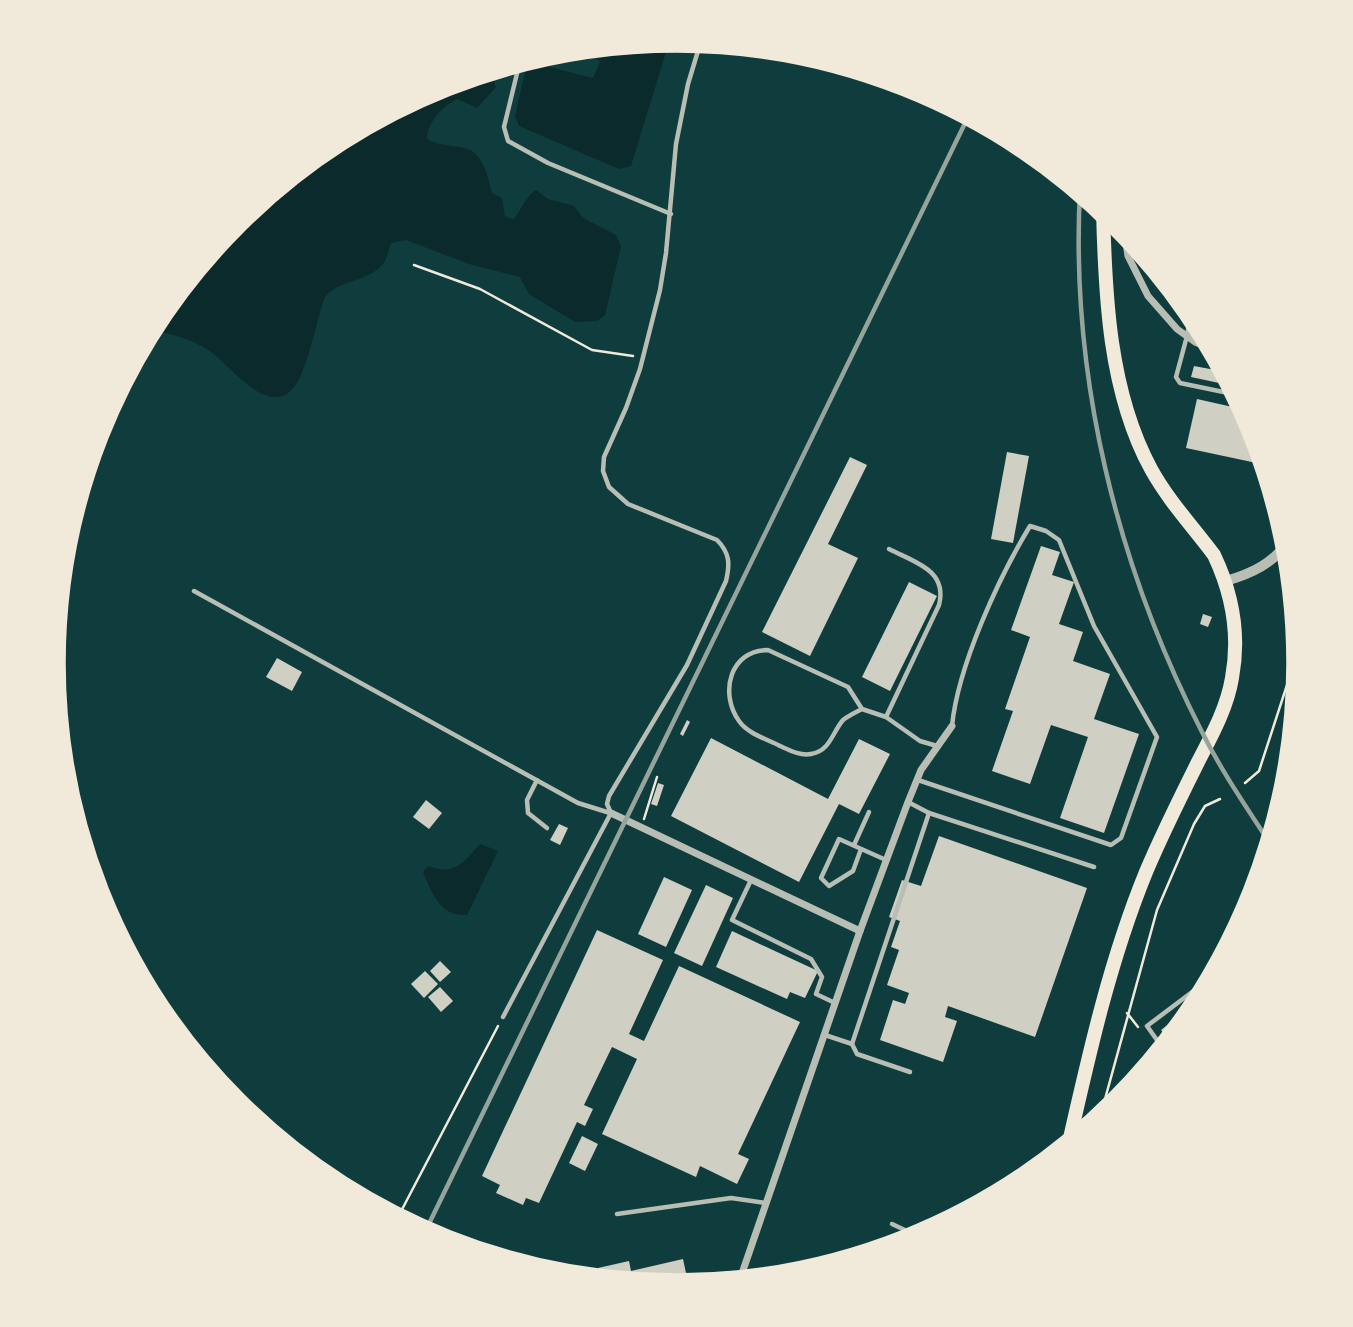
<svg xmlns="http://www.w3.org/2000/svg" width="1353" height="1327" viewBox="0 0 1353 1327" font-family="Lato,sans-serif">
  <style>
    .water { fill: #0a2a2b }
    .building { fill: #cfcfc3 }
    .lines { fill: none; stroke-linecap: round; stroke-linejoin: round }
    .path { stroke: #f1e9da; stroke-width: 2.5 }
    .service { stroke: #b8beb3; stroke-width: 4.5 }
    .minor { stroke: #b8beb3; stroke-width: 7 }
    .tertiary { stroke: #b8beb3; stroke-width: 10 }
    .primary { stroke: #f1e9da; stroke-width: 14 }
    .rail { stroke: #97a49c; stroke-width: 4.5 }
    .rim { fill: none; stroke: #f1e9da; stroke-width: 3.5 }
  </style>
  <rect width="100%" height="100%" fill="#0f3d3e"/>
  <g class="water">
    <polygon points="670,39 631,166 619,169 519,126 515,116 526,68 534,63 593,78 600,62 594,56 579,48"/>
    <path d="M 490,70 L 496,87 L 477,108 L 457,99 C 442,107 428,121 427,139 C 438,145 447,145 459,147 C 483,149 487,174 492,193 L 502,198 L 505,217 L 514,219 C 520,211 528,194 536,190 L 548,199 L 574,206 L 583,218 L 616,235 L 621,246 L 605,315 L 597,321 L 575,322 L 529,294 L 520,277 L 469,264 L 406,240 L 391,243 C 389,249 387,260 382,265 C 367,283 336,279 324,299 C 316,324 311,353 300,377 C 276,428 233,368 211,352 C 194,339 170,334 150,329 L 157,316 L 235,221 L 330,144 L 438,86 Z"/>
    <path d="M 480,844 L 498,851 L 467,915 C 440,917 432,893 423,872 L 428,866 C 455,876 463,863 480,844 Z"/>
  </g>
  <g class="building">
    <polygon points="1194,366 1226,372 1233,386 1191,377"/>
    <polygon points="1197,399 1246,410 1254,425 1266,465 1186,448"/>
    <polygon points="1007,452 1029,456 1013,543 991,539"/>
    <polygon points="850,457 867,465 828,544 858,558 810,656 762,632"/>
    <polygon points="1041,546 1060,552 1052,575 1074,582 1059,624 1083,632 1073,661 1110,674 1094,719 1139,734 1104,833 1060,818 1088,737 1051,725 1030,784 992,771 1013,711 1005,709 1030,637 1011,630"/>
    <polygon points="909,582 937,596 890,691 862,677"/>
    <polygon points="1203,614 1212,617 1208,627 1200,624"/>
    <polygon points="277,658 302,672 292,691 266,677"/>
    <polygon points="687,720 690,722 683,736 680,734"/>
    <polygon points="711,738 828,799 859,739 890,754 859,814 839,804 799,882 671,816"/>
    <polygon points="658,783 664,785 657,806 651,804"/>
    <polygon points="426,800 442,813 429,829 413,817"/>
    <polygon points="559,824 568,828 560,845 550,840"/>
    <polygon points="939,836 1087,888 1035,1037 948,1006 945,1017 957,1021 943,1062 880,1040 893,1000 905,1004 909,993 887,985 899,950 891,947 900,921 889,917 902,880 921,886"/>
    <polygon points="664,877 692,890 666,947 638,934"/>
    <polygon points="706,885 733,898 702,966 674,953"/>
    <polygon points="597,930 663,960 629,1034 644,1041 679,966 800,1022 738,1154 749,1159 737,1184 700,1166 696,1177 602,1134 637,1059 612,1047 584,1105 593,1109 585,1126 577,1122 539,1203 526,1198 523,1205 496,1193 500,1185 482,1176"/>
    <polygon points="732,931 818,971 805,998 790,992 787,999 716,967"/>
    <polygon points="440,961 451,972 440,982 430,971"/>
    <polygon points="425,971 438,984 424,998 411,984"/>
    <polygon points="440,987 453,1001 441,1012 428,997"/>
    <polygon points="1205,995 1196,1011 1170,1042 1161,1030"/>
    <polygon points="582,1136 598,1144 585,1171 569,1163"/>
    <polygon points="683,1259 689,1287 676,1288 601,1281 598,1268 629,1261 631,1271"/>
    <polygon points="772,1272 789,1277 770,1279"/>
  </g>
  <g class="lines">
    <g class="path">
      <polyline points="414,265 480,289 592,350 633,356"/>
      <polyline points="1245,783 1259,771 1300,645"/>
      <polyline points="644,819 657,777"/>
      <polyline points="1127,1013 1138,1027"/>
      <polyline points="1099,1121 1157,910 1194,824 1205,806 1220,799"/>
      <polyline points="397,1219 498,1026"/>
    </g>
    <g class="service">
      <polyline points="520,61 504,127 508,141 548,163 671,214"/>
      <polyline points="1191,310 1187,336 1176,377 1180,383 1238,395"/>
      <polyline points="194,591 578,803 610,813"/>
      <path d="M 862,709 L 848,687 L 768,650 C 730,650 719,693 739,721 C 748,734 767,739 780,746 C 789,750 800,756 811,754 C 830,751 832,733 843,720 C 848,716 856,712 862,709 L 886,717 L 920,741 L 937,746"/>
      <path d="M 886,717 L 939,605 C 948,570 914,562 889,549"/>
      <polyline points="537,780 527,800 528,813 547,828"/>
      <path d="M 918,780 L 1111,845 L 1121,838 L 1157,737 L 1094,626 L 1059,540 L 1046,531 L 1030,526 C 998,579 958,666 952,726"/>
      <polyline points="908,802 929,813 1094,867"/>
      <path d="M 611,813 L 607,804 L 609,796 L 687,665 L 726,581 C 730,564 730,553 717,540 L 628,504 L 609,487 L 603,471 L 604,457 L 626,408 L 640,369 L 660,290 L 666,253 L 676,144 L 688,84 L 701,41"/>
      <polyline points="854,845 869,812"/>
      <polyline points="861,849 853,871 829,886 821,878 839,839 886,860"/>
      <polyline points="751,880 732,920 811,959 822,977 816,994 835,1003"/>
      <polyline points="503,1017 611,813"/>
      <polyline points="825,1035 852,1044 857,1054 910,1072"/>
      <polyline points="852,1044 929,813"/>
      <polyline points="1164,1050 1147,1026 1216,974"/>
      <polyline points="617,1214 731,1198 766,1203"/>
      <polyline points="892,1224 922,1238"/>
    </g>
    <g class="minor">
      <polyline points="1124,229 1128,256 1148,296 1177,329 1195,342 1214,350"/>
      <polyline points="611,813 860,931"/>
      <polyline points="739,1282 860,931 908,802 921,770 952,726"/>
    </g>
    <path class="tertiary" d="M 1226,581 C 1253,573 1271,564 1289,542"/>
    <path class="primary" d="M 1068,1147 C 1089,1054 1110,960 1146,872 C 1162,834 1180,798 1198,762 C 1212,735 1227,708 1232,678 C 1240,635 1233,595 1214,555 C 1193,527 1168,500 1151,469 C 1109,392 1105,295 1103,209"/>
    <g class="rail">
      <path d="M 1080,190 C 1070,377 1117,566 1202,732 C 1222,772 1247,808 1271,845"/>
      <polyline points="424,1234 969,115"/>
    </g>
  </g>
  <path d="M0 0H1353V1327H0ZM64 663a612 612 0 1 1 1224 0a612 612 0 1 1-1224 0Z" fill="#f1e9da" fill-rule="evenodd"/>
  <path class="rim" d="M64 663a612 612 0 1 1 1224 0a612 612 0 1 1-1224 0Z"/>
</svg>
